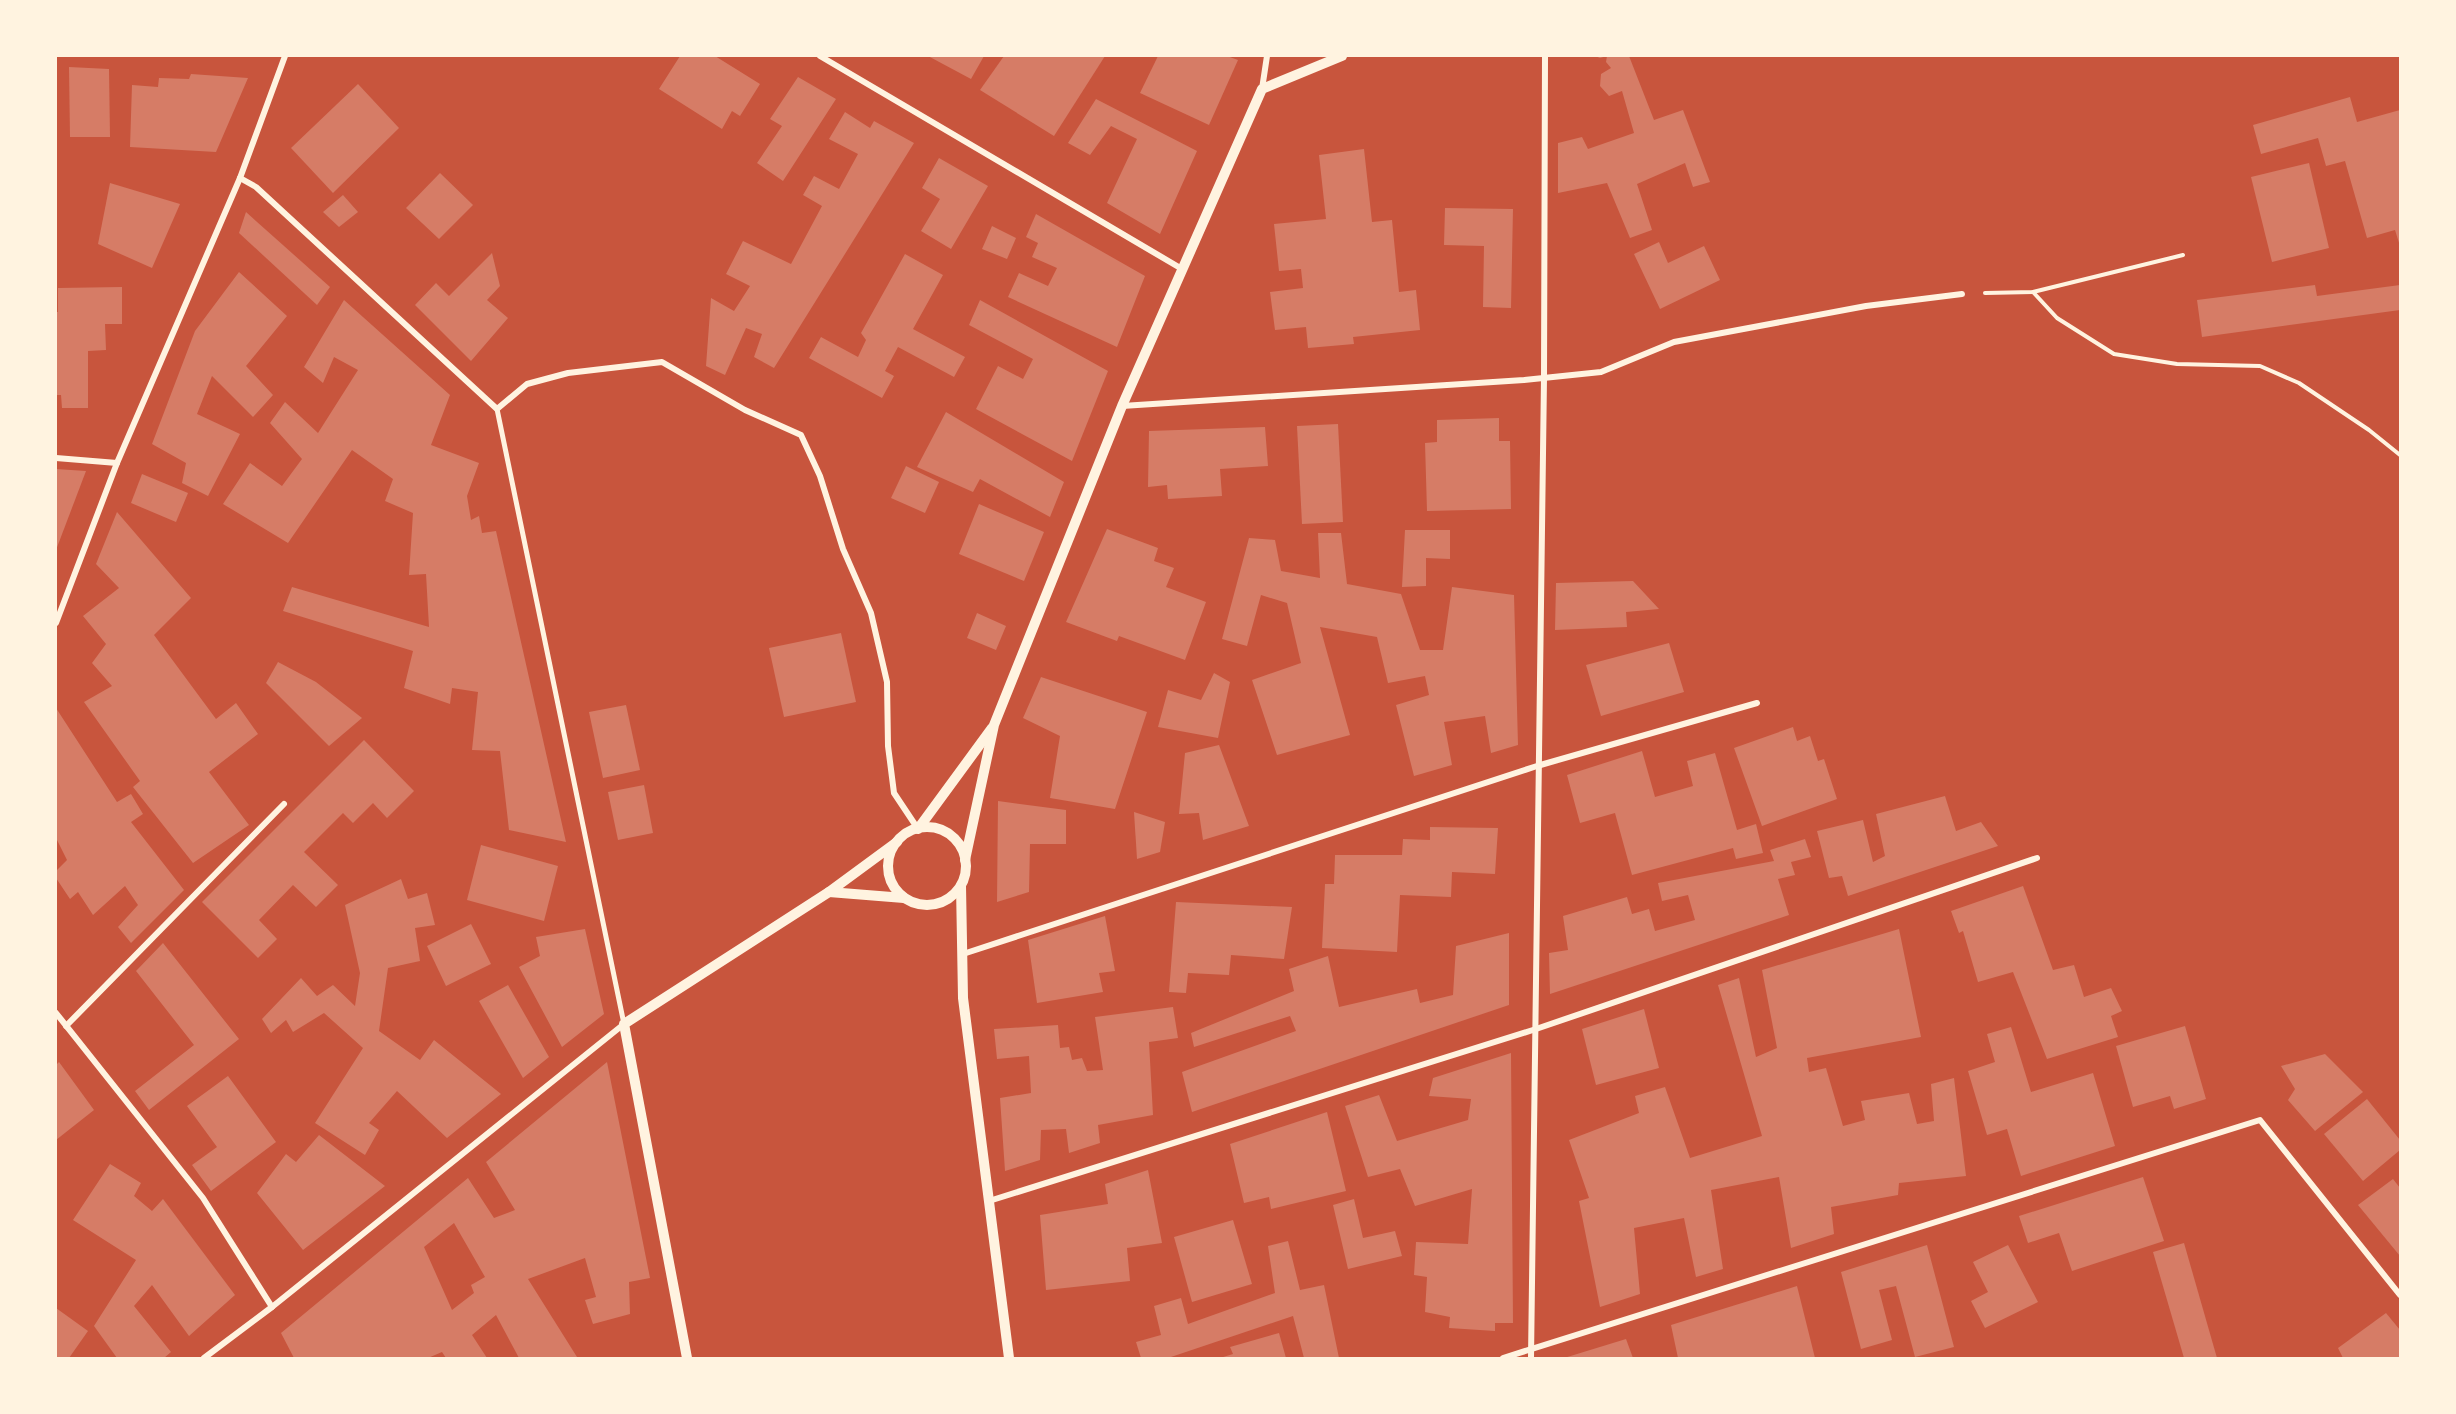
<svg xmlns="http://www.w3.org/2000/svg" width="2456" height="1414" viewBox="0 0 2456 1414" font-family="Inter,sans-serif">
  <style>
    .building { fill: #d67c66; fill-rule: evenodd }
    .lines { fill: none; stroke-linecap: round; stroke-linejoin: round }
    .path { stroke: #fff3e0; stroke-width: 4 }
    .pedestrian { stroke: #fff3e0; stroke-width: 5 }
    .minor { stroke: #fff3e0; stroke-width: 6 }
    .tertiary { stroke: #fff3e0; stroke-width: 10 }
  </style>
  <rect width="100%" height="100%" fill="#c8553d"/>
  <g class="building">
    <polygon points="680,56 715,56 760,84 740,116 732,111 722,129 659,89"/>
    <polygon points="928,56 984,56 971,79"/>
    <polygon points="1004,56 1105,56 1054,136 980,90"/>
    <polygon points="1158,56 1227,56 1238,60 1209,125 1140,93"/>
    <polygon points="1595,56 1629,56 1654,120 1683,110 1710,182 1693,187 1685,163 1637,184 1652,230 1630,238 1607,183 1558,193 1558,143 1582,137 1588,149 1634,133 1622,91 1609,96 1600,86 1601,74 1611,68 1606,62 1607,56 1600,58"/>
    <polygon points="69,67 109,69 110,137 70,137"/>
    <polygon points="191,74 248,78 216,152 130,147 132,85 158,87 159,78 189,79"/>
    <polygon points="798,77 836,99 783,181 757,163 782,126 770,119"/>
    <polygon points="358,84 399,128 333,193 291,148"/>
    <polygon points="2350,97 2357,122 2400,110 2400,246 2395,230 2367,238 2345,161 2326,166 2318,138 2261,154 2253,125"/>
    <polygon points="1096,99 1197,151 1160,234 1107,203 1137,139 1111,126 1090,155 1068,143"/>
    <polygon points="845,112 870,128 874,121 914,143 774,368 754,357 762,334 746,328 725,375 706,366 711,298 734,311 750,286 726,274 743,241 791,264 822,206 803,195 814,176 839,189 858,154 829,139"/>
    <polygon points="1364,149 1372,222 1392,220 1399,292 1416,290 1420,330 1353,337 1354,344 1308,348 1306,327 1275,330 1270,292 1303,288 1301,269 1279,271 1274,224 1326,219 1319,155"/>
    <polygon points="939,158 988,186 951,249 921,231 940,199 922,188"/>
    <polygon points="2309,163 2329,248 2272,262 2251,177"/>
    <polygon points="440,173 473,205 439,239 406,208"/>
    <polygon points="110,183 180,204 152,268 98,244"/>
    <polygon points="343,195 358,212 339,227 323,212"/>
    <polygon points="1445,208 1513,209 1511,308 1483,307 1484,246 1444,245"/>
    <polygon points="246,212 330,287 317,305 239,233"/>
    <polygon points="1036,214 1145,276 1117,347 1008,297 1019,273 1048,286 1057,268 1032,257 1038,243 1026,237"/>
    <polygon points="992,226 1016,238 1007,259 982,249"/>
    <polygon points="1659,242 1668,263 1704,246 1720,280 1660,309 1634,254"/>
    <polygon points="492,253 500,286 487,300 508,318 471,361 415,305 436,283 449,296"/>
    <polygon points="905,254 943,275 913,329 965,357 954,377 898,347 885,371 894,376 882,398 809,358 821,337 858,357 866,340 861,333"/>
    <polygon points="239,272 287,316 246,366 273,395 253,417 212,376 197,414 240,434 208,496 182,483 186,463 152,444 195,331"/>
    <polygon points="2315,285 2317,296 2400,285 2400,310 2202,337 2197,300"/>
    <polygon points="122,287 122,324 105,324 106,350 88,351 88,408 62,408 61,395 56,395 56,312 58,312 58,288"/>
    <polygon points="344,300 450,395 431,445 479,463 467,496 471,520 479,516 482,533 496,531 566,842 509,830 500,751 472,750 478,692 452,688 450,704 404,688 413,651 283,611 292,587 429,627 426,574 409,575 413,513 385,501 393,479 352,450 288,543 223,504 250,463 282,486 302,459 270,423 285,402 318,433 358,370 334,357 323,383 304,367"/>
    <polygon points="980,300 1108,371 1072,461 976,409 998,366 1023,379 1033,359 969,325"/>
    <polygon points="946,412 1064,482 1050,517 980,479 973,492 917,467"/>
    <polygon points="1499,418 1499,441 1510,441 1511,509 1427,511 1425,443 1437,442 1437,420"/>
    <polygon points="1338,424 1343,522 1302,524 1297,426"/>
    <polygon points="1265,427 1268,466 1220,469 1222,496 1168,499 1167,485 1148,487 1149,431"/>
    <polygon points="906,466 939,482 925,513 891,498"/>
    <polygon points="56,469 86,471 56,550"/>
    <polygon points="142,474 188,493 176,522 131,503"/>
    <polygon points="979,504 1044,532 1024,581 959,554"/>
    <polygon points="117,512 191,598 154,635 216,719 236,703 258,734 209,772 249,825 193,863 133,787 140,781 84,702 112,686 92,663 106,644 83,616 119,588 96,564"/>
    <polygon points="1107,529 1158,548 1154,561 1174,568 1166,587 1206,602 1185,660 1119,636 1117,641 1066,622"/>
    <polygon points="1405,530 1450,530 1450,559 1426,558 1426,586 1402,587"/>
    <polygon points="1318,533 1341,533 1347,584 1401,594 1420,650 1443,650 1452,587 1514,595 1518,745 1491,753 1485,716 1444,722 1452,765 1414,776 1396,705 1429,695 1425,676 1388,683 1377,637 1320,627 1350,735 1277,755 1252,680 1301,663 1287,603 1261,595 1247,646 1222,639 1249,538 1275,540 1281,571 1320,578"/>
    <polygon points="1633,581 1659,609 1626,612 1627,627 1555,630 1556,583"/>
    <polygon points="977,613 1006,626 996,650 967,638"/>
    <polygon points="841,633 856,702 784,717 769,648"/>
    <polygon points="1669,643 1684,692 1601,716 1586,665"/>
    <polygon points="278,662 316,682 362,718 329,746 266,683"/>
    <polygon points="1214,673 1230,682 1218,738 1158,727 1168,690 1201,700"/>
    <polygon points="1041,677 1147,712 1115,809 1050,798 1060,736 1023,718"/>
    <polygon points="626,705 640,770 603,778 589,712"/>
    <polygon points="56,708 117,802 131,794 143,814 131,822 184,890 131,943 118,927 138,905 125,886 93,915 78,892 70,899 56,878 56,871 67,860 56,838"/>
    <polygon points="1793,727 1797,741 1810,736 1818,761 1824,759 1837,799 1762,826 1734,748"/>
    <polygon points="364,740 414,791 387,818 373,803 353,823 343,813 304,852 338,885 316,907 293,885 259,920 277,939 258,958 202,902"/>
    <polygon points="1219,745 1249,826 1203,840 1199,813 1179,814 1185,753"/>
    <polygon points="1642,751 1655,797 1693,786 1687,761 1715,753 1737,830 1756,824 1763,853 1736,859 1733,848 1632,875 1615,813 1580,823 1567,775"/>
    <polygon points="644,785 653,833 618,840 608,792"/>
    <polygon points="1945,796 1956,831 1981,822 1998,846 1848,896 1842,876 1829,878 1817,831 1863,820 1873,862 1885,856 1876,814"/>
    <polygon points="998,801 1066,810 1066,844 1030,844 1029,892 997,902"/>
    <polygon points="1134,812 1165,822 1160,852 1137,859"/>
    <polygon points="1430,827 1498,828 1495,874 1452,872 1451,897 1400,895 1397,952 1322,948 1325,884 1334,884 1335,855 1402,855 1403,839 1430,840"/>
    <polygon points="1805,839 1811,857 1791,862 1795,875 1778,879 1789,915 1550,994 1549,953 1568,950 1563,916 1627,897 1632,914 1649,909 1655,931 1695,920 1688,895 1662,901 1658,883 1774,861 1770,850"/>
    <polygon points="481,845 558,866 544,921 467,900"/>
    <polygon points="401,879 408,899 427,893 435,925 415,928 420,961 388,968 379,1031 420,1060 434,1040 501,1094 447,1138 397,1091 369,1123 379,1130 365,1155 315,1123 363,1048 324,1013 293,1032 286,1020 271,1033 262,1019 301,978 317,996 333,985 355,1006 360,973 345,905"/>
    <polygon points="2023,886 2053,970 2074,965 2084,997 2111,988 2122,1011 2111,1016 2118,1037 2047,1059 2013,972 1978,982 1963,931 1959,933 1951,911"/>
    <polygon points="1176,902 1292,907 1284,959 1231,955 1229,975 1188,973 1186,993 1169,992"/>
    <polygon points="1105,916 1115,971 1099,973 1103,992 1037,1003 1028,940"/>
    <polygon points="471,924 491,964 446,986 427,946"/>
    <polygon points="585,929 604,1014 562,1047 519,967 540,956 536,937"/>
    <polygon points="1899,929 1921,1037 1807,1058 1809,1072 1826,1068 1843,1126 1865,1120 1861,1101 1909,1093 1917,1124 1934,1121 1931,1084 1954,1078 1966,1176 1899,1183 1898,1195 1831,1207 1834,1234 1791,1248 1779,1177 1711,1190 1723,1269 1696,1277 1684,1218 1634,1228 1640,1294 1600,1307 1579,1201 1589,1198 1569,1140 1639,1113 1635,1096 1665,1087 1690,1158 1762,1136 1718,985 1739,978 1756,1057 1777,1048 1762,970"/>
    <polygon points="1509,933 1509,1005 1192,1112 1182,1072 1296,1031 1290,1016 1194,1047 1191,1033 1294,991 1289,969 1328,956 1339,1007 1417,989 1420,1003 1453,995 1456,946"/>
    <polygon points="163,943 239,1039 149,1110 135,1091 194,1045 136,971"/>
    <polygon points="508,985 549,1057 523,1078 479,1001"/>
    <polygon points="1173,1007 1178,1038 1149,1042 1153,1115 1098,1125 1100,1143 1069,1153 1066,1129 1041,1130 1040,1160 1005,1171 1000,1098 1031,1093 1029,1056 997,1059 994,1029 1058,1025 1060,1048 1069,1047 1072,1060 1082,1058 1087,1071 1103,1070 1095,1017"/>
    <polygon points="1644,1009 1659,1068 1596,1085 1582,1029"/>
    <polygon points="2185,1026 2206,1099 2174,1109 2170,1096 2133,1107 2116,1046"/>
    <polygon points="2011,1027 2031,1092 2093,1073 2115,1146 2021,1176 2007,1129 1987,1135 1968,1071 1995,1062 1987,1034"/>
    <polygon points="1511,1053 1513,1323 1495,1323 1495,1331 1449,1328 1450,1317 1425,1312 1427,1277 1414,1275 1416,1242 1468,1244 1472,1189 1415,1206 1400,1169 1368,1177 1345,1106 1379,1095 1397,1141 1468,1120 1471,1099 1429,1096 1433,1078"/>
    <polygon points="2325,1054 2363,1092 2315,1131 2288,1100 2295,1089 2281,1066"/>
    <polygon points="59,1062 94,1110 56,1140 56,1065"/>
    <path d="M 607,1062 L 650,1278 L 629,1282 L 630,1314 L 593,1324 L 585,1300 L 596,1297 L 585,1258 L 528,1279 L 577,1357 L 575,1358 L 519,1358 L 496,1315 L 472,1335 L 487,1358 L 446,1358 L 442,1352 L 428,1358 L 294,1358 L 281,1333 L 468,1178 L 494,1218 L 515,1210 L 486,1162 ZM 454,1223 L 485,1277 L 471,1285 L 474,1293 L 452,1310 L 424,1247 Z"/>
    <polygon points="228,1076 276,1142 211,1191 192,1165 217,1147 187,1106"/>
    <polygon points="2367,1099 2400,1140 2400,1150 2363,1181 2324,1134"/>
    <polygon points="1327,1112 1346,1191 1271,1209 1269,1197 1244,1203 1230,1144"/>
    <polygon points="319,1135 385,1186 303,1250 257,1193 286,1154 296,1162"/>
    <polygon points="110,1164 141,1183 134,1196 152,1211 163,1199 235,1295 189,1336 152,1285 134,1306 171,1352 164,1358 117,1358 94,1326 136,1260 73,1220"/>
    <polygon points="1148,1170 1162,1243 1127,1248 1130,1281 1046,1290 1040,1215 1108,1204 1105,1184"/>
    <polygon points="2143,1177 2164,1241 2072,1271 2059,1233 2028,1243 2019,1216"/>
    <polygon points="2393,1179 2400,1188 2400,1256 2358,1205"/>
    <polygon points="1354,1199 1363,1238 1395,1231 1402,1256 1348,1269 1333,1205"/>
    <polygon points="1233,1220 1252,1284 1192,1302 1174,1237"/>
    <polygon points="1288,1241 1300,1290 1324,1285 1339,1358 1304,1358 1293,1316 1168,1358 1141,1358 1136,1342 1161,1335 1154,1306 1181,1298 1188,1324 1275,1293 1268,1246"/>
    <polygon points="2184,1243 2217,1358 2184,1358 2153,1252"/>
    <polygon points="1927,1245 1954,1347 1915,1357 1896,1286 1879,1290 1892,1340 1861,1349 1841,1272"/>
    <polygon points="2008,1245 2038,1302 1985,1328 1971,1301 1988,1292 1973,1262"/>
    <polygon points="1797,1286 1815,1358 1678,1358 1671,1325"/>
    <polygon points="56,1308 88,1331 69,1358 56,1358"/>
    <polygon points="2386,1313 2400,1330 2400,1358 2343,1358 2338,1348"/>
    <polygon points="1279,1333 1286,1358 1220,1358 1233,1354 1230,1347"/>
    <polygon points="1626,1339 1633,1358 1564,1358"/>
  </g>
  <g class="lines">
    <g class="path">
      <polyline points="2033,292 2057,318 2114,354 2177,364 2260,366 2299,383 2369,430 2400,455"/>
      <polyline points="1985,293 2033,292 2183,255"/>
    </g>
    <polyline class="pedestrian" points="497,409 624,1024"/>
    <g class="minor">
      <polyline points="820,56 1182,269"/>
      <polyline points="1262,89 1267,56"/>
      <polyline points="240,178 256,187 497,409 527,384 568,373 662,362 745,410 801,435 820,476 843,549 871,613 887,682 888,746 894,793 918,829"/>
      <polyline points="1122,406 1524,380 1601,372 1674,342 1866,306 1962,294"/>
      <polyline points="56,458 117,463"/>
      <polyline points="56,623 117,463 240,178 285,56"/>
      <polyline points="963,954 1537,766 1757,703"/>
      <polyline points="56,1013 203,1198 272,1307"/>
      <polyline points="66,1026 284,804"/>
      <polyline points="989,1201 1536,1029 2037,858"/>
      <polyline points="204,1358 272,1307 624,1024"/>
      <polyline points="1503,1358 2260,1120 2400,1295"/>
      <polyline points="1531,1358 1544,378 1545,56"/>
    </g>
    <g class="tertiary">
      <circle cx="927" cy="866" r="39"/>
      <polyline points="918,829 992,728"/>
      <polyline points="965,860 994,725 1122,406 1262,89 1342,56"/>
      <polyline points="961,886 963,998 1009,1358"/>
      <polyline points="829,892 904,898"/>
      <polyline points="687,1358 624,1024 829,892 897,842"/>
    </g>
  </g>
  <rect width="2456" height="1414" fill="none" stroke="#fff3e0" stroke-width="114"/>
</svg>
